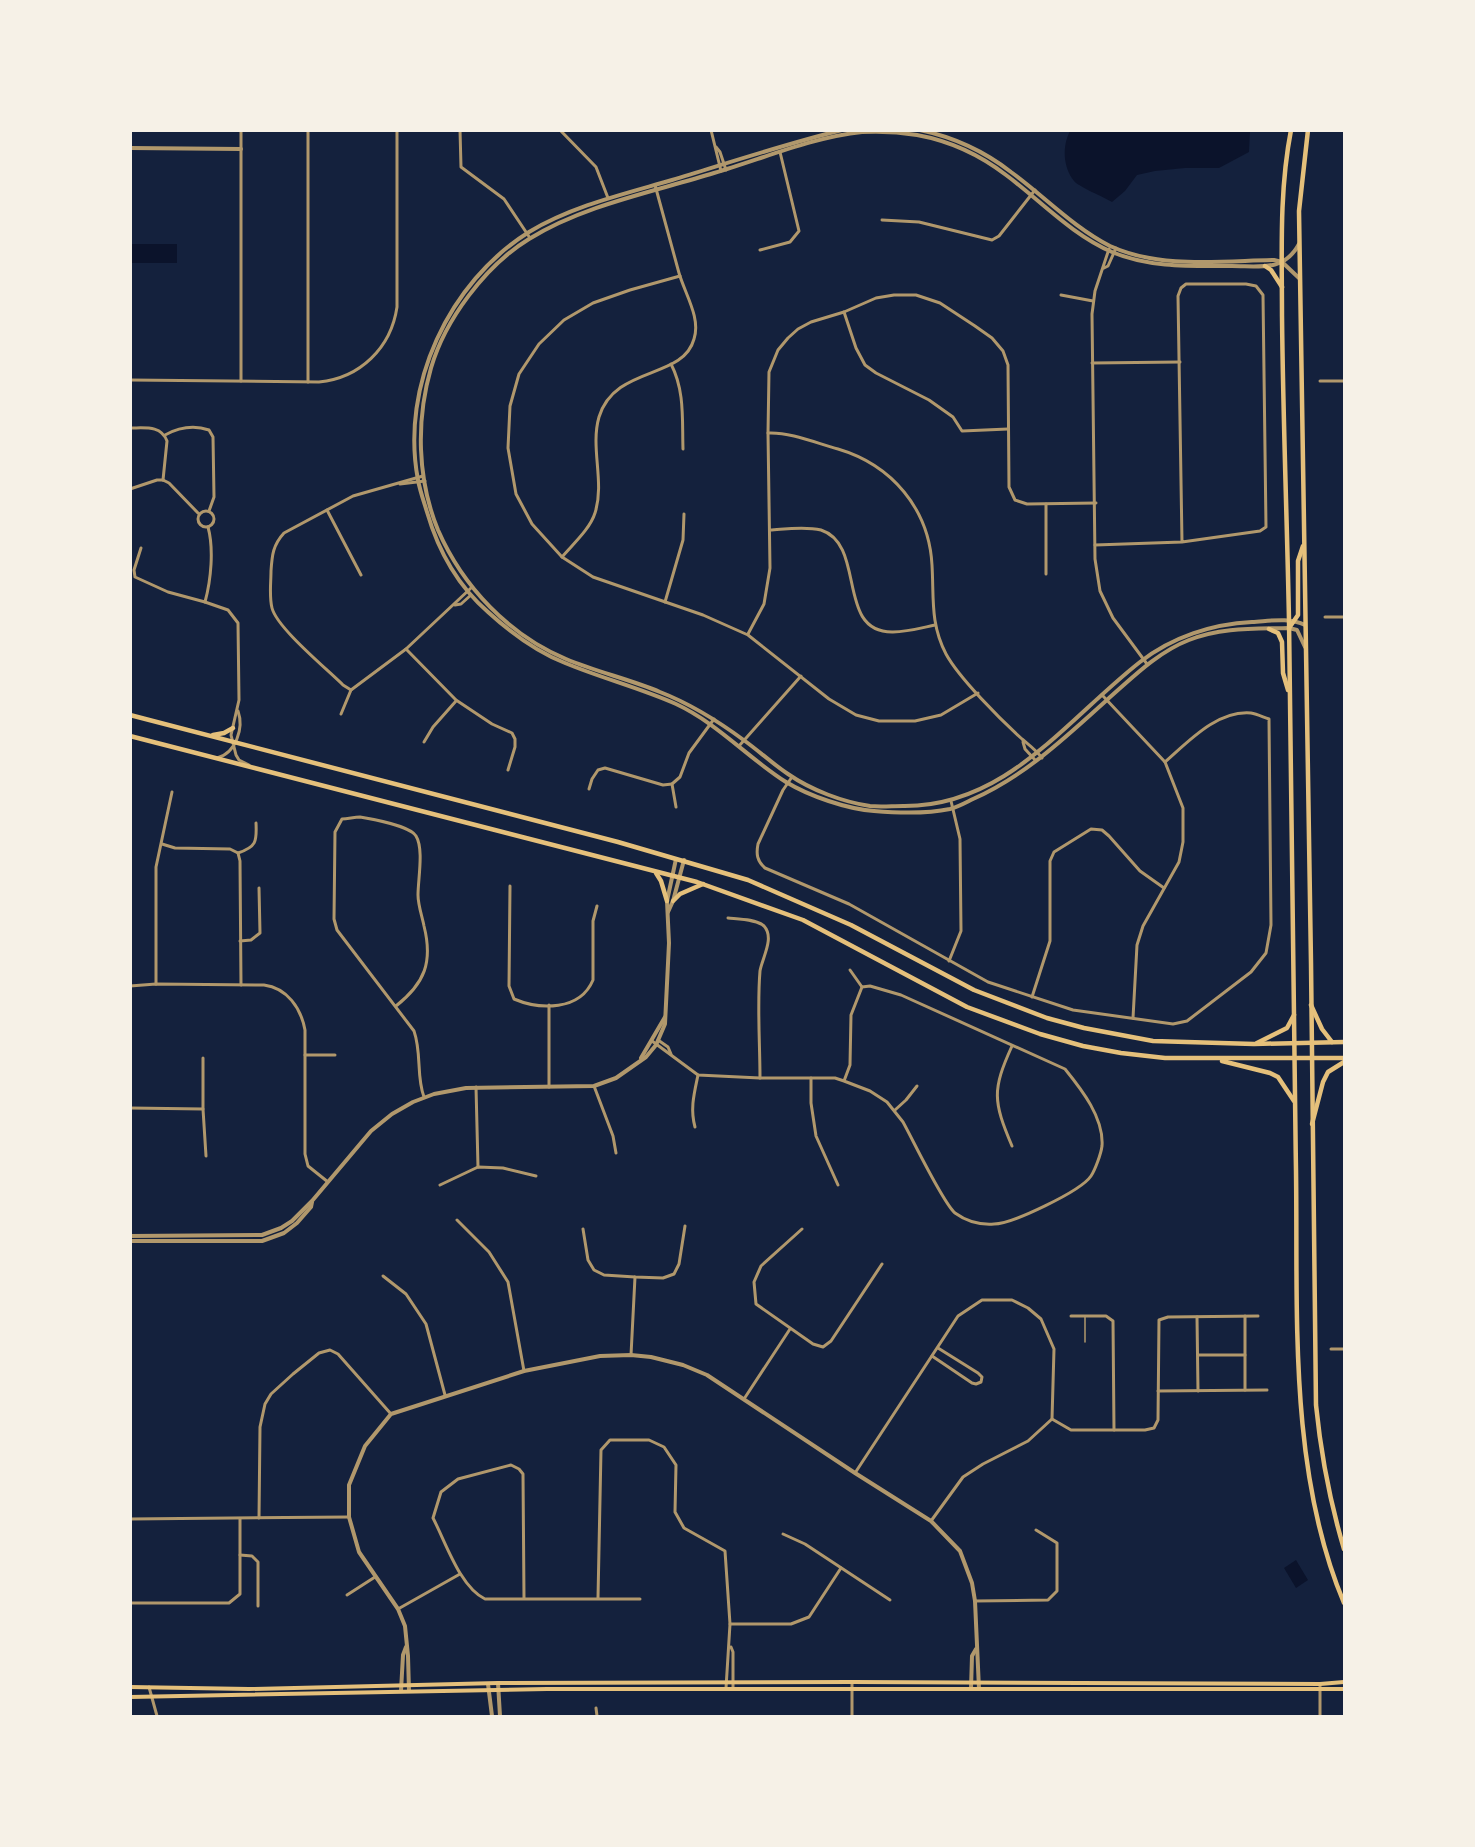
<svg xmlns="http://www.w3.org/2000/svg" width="1475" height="1847" viewBox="0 0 1475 1847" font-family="Lora,serif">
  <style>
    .water { fill: #0b132b }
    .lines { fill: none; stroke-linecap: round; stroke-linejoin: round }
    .service { stroke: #b1986c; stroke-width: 1.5 }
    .minor { stroke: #b1986c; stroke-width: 3 }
    .tertiary { stroke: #b1986c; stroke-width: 4 }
    .secondary { stroke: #e5c07b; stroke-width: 4 }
    .primary { stroke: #e5c07b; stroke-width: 4.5 }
    .trunk { stroke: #e5c07b; stroke-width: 4.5 }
  </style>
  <rect width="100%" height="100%" fill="#14213d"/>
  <g class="water">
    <path d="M 1070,131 L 1070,130 L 1250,131 L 1249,152 L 1219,168 L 1185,168 L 1155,171 L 1137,175 L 1125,191 L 1112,202 C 1104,197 1079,187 1074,181 C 1063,167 1062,146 1070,131 Z"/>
    <rect x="131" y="244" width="46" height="19"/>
    <polygon points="1296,1560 1308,1580 1296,1588 1284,1568"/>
  </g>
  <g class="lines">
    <polyline class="service" points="1085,1342 1085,1317"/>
    <g class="minor">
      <polyline points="308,130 308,382"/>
      <polyline points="460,130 461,167 504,199 530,238"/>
      <polyline points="560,130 596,167 608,198"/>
      <polyline points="711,130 721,171"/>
      <polyline points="716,147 720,152 726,170"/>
      <polyline points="882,220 919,222 992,240 999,236 1035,190"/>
      <polyline points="1109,249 1095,291 1092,314 1095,559 1100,591 1113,618 1147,664"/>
      <polyline points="760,250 790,242 799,231 780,152"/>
      <polyline points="1104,268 1108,266 1116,248"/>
      <polyline points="680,276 630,290 593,303 564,320 539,344 519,374 510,406 508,448 516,494 532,524 562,557 593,577 703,615 748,635 829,699 856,715 879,721 915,721 941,715 978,693"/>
      <polyline points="1061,295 1093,301"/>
      <polyline points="844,312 856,348 865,365 876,373 929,400 953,417 962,431 1008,429"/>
      <polyline points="1092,363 1180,362"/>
      <path d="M 671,364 C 685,391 682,420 683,449"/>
      <path d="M 130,380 L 319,382 C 360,378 391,348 397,307 L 397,130"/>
      <polyline points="241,381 241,130"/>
      <polyline points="1320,381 1344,381"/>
      <path d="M 130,428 C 145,428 161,425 167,441 L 163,480"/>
      <path d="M 768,433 C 791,432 816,443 838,449 C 892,465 929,509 932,565 C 934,598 930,623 946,654 C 959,678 1001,720 1022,739 C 1029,745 1036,750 1042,758"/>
      <path d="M 165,435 C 178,428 194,425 209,430 L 213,437 L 214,497 L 209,511"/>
      <polyline points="163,480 169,483 198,513"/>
      <polyline points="400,484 425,481"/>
      <polyline points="130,489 157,480 163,480"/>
      <polyline points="1046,504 1046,574"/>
      <polyline points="327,510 361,575"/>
      <circle cx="206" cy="519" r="8"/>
      <path d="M 208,527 C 214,549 211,580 205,602 L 228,610 L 238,623 L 239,700 L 231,735 L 236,755 L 239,760 L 249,765"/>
      <path d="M 770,530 C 786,529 805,526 821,530 C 867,545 835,633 893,632 C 907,632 921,628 935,625"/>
      <polyline points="1095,545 1182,542 1260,531 1266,527 1263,295 1256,286 1246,284 1186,284 1181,288 1178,296 1182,542"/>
      <polyline points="141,548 134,570 135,577 168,592 205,602"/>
      <path d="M 562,557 C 573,544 590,529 595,513 C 605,482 590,448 599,417 C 615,365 683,380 694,339 C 701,318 685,294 679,273 C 671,244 663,214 655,185"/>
      <polyline points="665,602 683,540 684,514"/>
      <polyline points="455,605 461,604 471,595"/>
      <polyline points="1325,617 1344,617"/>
      <polyline points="748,634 764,604 770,568 768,433 769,372 778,350 788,338 798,329 811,322 844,312 876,298 894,295 916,295 940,303 975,326 992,338 1003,351 1008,365 1009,487 1015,500 1027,504 1096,503"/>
      <polyline points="406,649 456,700 492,724 512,733 515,739 515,747 508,770"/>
      <path d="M 351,690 L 343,685 C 327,669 277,628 272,608 C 269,596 271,583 271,571 C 272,555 273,545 284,533 L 353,496 L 423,476"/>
      <polyline points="1103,696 1165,762 1183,808 1183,842 1179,862 1143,926 1137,945 1133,1018"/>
      <polyline points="341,714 351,690 406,649 471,588"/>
      <polyline points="424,742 433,727 456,701"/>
      <polyline points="1023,742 1025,749 1036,761"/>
      <polyline points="739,746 801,676"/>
      <path d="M 217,758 C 236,753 244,728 238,711"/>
      <path d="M 792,777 L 783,790 L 758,844 C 756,854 757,861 765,868 L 849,904 L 988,982 L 1073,1010 L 1173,1024 L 1187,1021 L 1251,972 L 1266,953 L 1271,925 L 1269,719 C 1263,717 1257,714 1251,713 C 1217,710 1188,742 1165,762"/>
      <polyline points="589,789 592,779 598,770 605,768 663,785 672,784"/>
      <polyline points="676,807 672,784 680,777 689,753 714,719"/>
      <polyline points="162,844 175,848 230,849 238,853 240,861 241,985"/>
      <path d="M 238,853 C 256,847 257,842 256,823"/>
      <path d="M 510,886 L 509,986 L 514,999 C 540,1010 580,1011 593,980 L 593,921 L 597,906"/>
      <path d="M 728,918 C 738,919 756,919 764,926 C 775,938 762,958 760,971 C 757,1006 760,1043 760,1078"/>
      <polyline points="240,941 251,940 260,933 259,888"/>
      <polyline points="949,961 961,931 960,839 951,801"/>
      <polyline points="850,970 862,987"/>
      <polyline points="156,984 156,867 172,792"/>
      <path d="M 130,986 L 156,984 L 264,985 C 287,988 301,1008 305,1030 L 305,1154 L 308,1166 L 328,1182"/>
      <polyline points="1032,997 1050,941 1050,861 1054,852 1091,829 1102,830 1109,836 1140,871 1164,888"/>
      <path d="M 396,1006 C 425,983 433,962 424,926 C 422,916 418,905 418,895 C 418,879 424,849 416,836 C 410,826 372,819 360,817 C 354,817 348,819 342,819 L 335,832 L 334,919 L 337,930 L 414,1031 C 422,1054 416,1076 424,1097"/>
      <polyline points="658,1040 668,1047 671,1054"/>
      <path d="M 652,1041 L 698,1075 L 760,1078 L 835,1078 L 844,1081 L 870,1091 L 887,1102 L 903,1122 C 913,1140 943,1203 955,1213 C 966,1221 980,1225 994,1224 C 1012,1224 1081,1191 1091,1176 C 1095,1170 1101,1154 1102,1146 C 1104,1118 1082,1090 1065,1069 L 901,995 L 870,986 L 862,987 L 851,1015 L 850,1065 L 844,1081"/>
      <path d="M 1012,1046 C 992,1090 993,1101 1012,1146"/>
      <polyline points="305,1055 335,1055"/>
      <polyline points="203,1058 203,1109"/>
      <polyline points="811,1078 811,1103 816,1136 838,1185"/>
      <polyline points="594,1086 613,1136 616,1153"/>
      <polyline points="476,1087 478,1167"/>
      <polyline points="549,1087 549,1005"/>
      <polyline points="130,1108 203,1109 206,1156"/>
      <polyline points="895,1110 906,1100 917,1086"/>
      <path d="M 695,1127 C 690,1109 694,1094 698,1075"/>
      <polyline points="440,1185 478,1167 503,1168 536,1176"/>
      <polyline points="457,1220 489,1252 508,1282 524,1371"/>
      <polyline points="583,1229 588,1260 594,1270 604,1275 635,1277 663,1278 674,1274 679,1264 685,1226"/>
      <polyline points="802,1229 761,1266 754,1282 756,1304 813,1344 823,1347 831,1341 882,1264"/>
      <polyline points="383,1276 406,1294 426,1324 445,1395"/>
      <polyline points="1071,1316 1106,1316 1113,1321 1114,1430"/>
      <polyline points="1245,1316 1245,1390"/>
      <polyline points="1197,1317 1198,1391"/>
      <polyline points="1331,1349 1344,1349"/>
      <polyline points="631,1355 635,1277"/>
      <polyline points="1198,1355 1245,1355"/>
      <polyline points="932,1356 972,1383 976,1384 981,1382 982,1377 978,1373 938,1348"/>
      <polyline points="1158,1391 1267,1390"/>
      <polyline points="744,1399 790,1329"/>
      <polyline points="1052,1419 1071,1430 1145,1430 1154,1428 1158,1420 1159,1320 1168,1317 1258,1316"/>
      <polyline points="855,1473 958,1316 982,1300 1012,1300 1028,1308 1041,1319 1054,1349 1052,1419 1028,1441 983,1464 963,1477 931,1521"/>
      <polyline points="259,1518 260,1427 265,1404 271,1394 293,1374 319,1353 330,1350 338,1354 391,1414"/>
      <polyline points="130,1519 349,1517"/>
      <polyline points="783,1534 805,1544 890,1600"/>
      <polyline points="240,1555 252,1556 258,1562 258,1606"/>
      <polyline points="347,1595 375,1577"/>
      <path d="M 524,1598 L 523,1474 L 519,1469 L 511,1465 L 458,1479 L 441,1492 L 433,1518 C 446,1543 460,1587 485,1599 L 640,1599"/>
      <polyline points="598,1598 601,1450 610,1440 649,1440 664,1447 676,1465 675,1512 684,1528 725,1551 730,1624 726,1688"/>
      <polyline points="975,1601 1048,1600 1057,1591 1057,1543 1036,1530"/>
      <polyline points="130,1603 229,1603 240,1594 240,1519"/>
      <polyline points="398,1609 460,1574"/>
      <polyline points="730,1624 791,1624 809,1617 841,1568"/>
      <polyline points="731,1647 733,1652 733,1688"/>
      <polyline points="1320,1684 1320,1716"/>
      <polyline points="149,1687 157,1716"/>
      <polyline points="596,1708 597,1716"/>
      <polyline points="852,1716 852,1682"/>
    </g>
    <g class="tertiary">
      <path d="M 842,130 C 785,144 728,163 672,180 C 624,194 572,206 529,232 C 449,282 400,386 418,480 C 420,491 424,502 427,512 C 438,550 458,586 488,612 C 510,632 537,652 565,663 C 601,678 640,688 676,704 C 717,723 748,758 786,782 C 809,796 847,809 874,811 C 898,813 926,814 950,809 C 958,807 965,803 973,799 C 1025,776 1066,737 1108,699 C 1133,677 1158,652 1189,640 C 1222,627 1255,629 1289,628 L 1297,630 L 1305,647"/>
      <path d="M 920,130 C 953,137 984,151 1011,172 C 1044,196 1073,227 1110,246 C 1160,269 1221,261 1274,260 L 1282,262 L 1300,279"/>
      <polyline points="130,148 241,149"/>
      <path d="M 1299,244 C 1284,272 1260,266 1232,266 C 1192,266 1150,268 1112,252 C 1072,235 1041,201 1006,175 C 980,155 950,141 917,135 C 899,132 881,131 862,132 C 813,137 762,159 714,173 C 653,192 584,205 529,239 C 485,266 445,320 431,368 C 416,420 417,479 438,530 C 463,587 509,635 566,659 C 597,672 629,679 660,692 C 691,704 718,721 745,741 C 760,752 773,764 788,774 C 811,790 843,802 870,806 C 880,807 892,806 903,806 C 1006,807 1066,720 1140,662 C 1172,637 1212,624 1252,622 C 1270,621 1289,617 1305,625"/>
      <polyline points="668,912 673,901 684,860"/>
      <polyline points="641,1058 665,1017"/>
      <polyline points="130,1236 262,1235 281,1228 292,1221 312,1201 371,1131 392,1114 413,1102 434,1094 466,1088 594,1086 616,1078 646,1057 656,1045 665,1024 669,943 667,901 676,859"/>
      <polyline points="130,1241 262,1241 284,1233 297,1223 311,1207 312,1202"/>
      <polyline points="498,1683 500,1716"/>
      <polyline points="488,1684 492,1716"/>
      <polyline points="971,1689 972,1656 976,1649"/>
      <polyline points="401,1691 403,1655 406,1647"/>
      <polyline points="409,1691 408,1656 405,1626 398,1609 359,1552 349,1517 349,1485 365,1446 391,1414 524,1371 600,1356 631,1355 651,1357 683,1365 707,1375 855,1473 931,1521 960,1551 972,1583 975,1601 979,1689"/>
    </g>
    <g class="secondary">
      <polyline points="130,1687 249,1689 498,1683 852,1682 1320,1684 1344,1682"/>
      <polyline points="130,1697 547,1689 1344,1689"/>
    </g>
    <g class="primary">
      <path d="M 1291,130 C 1279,192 1282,254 1282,316 C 1283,417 1287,519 1289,620 C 1292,804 1293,987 1296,1170 C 1298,1312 1288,1470 1344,1603"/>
      <path d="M 1308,130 L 1299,211 L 1311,963 L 1316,1405 C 1321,1455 1330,1502 1344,1549"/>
      <polyline points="1265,266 1271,270 1282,287"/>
      <polyline points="1289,628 1298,615 1298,561 1303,546"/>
      <polyline points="1269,629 1278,633 1282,642 1283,673 1288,690"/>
    </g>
    <g class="trunk">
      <polyline points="130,715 618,842 748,880 851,925 974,990 1047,1018 1084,1028 1153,1041 1254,1044 1344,1042"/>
      <polyline points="213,735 224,733 233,728"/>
      <polyline points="130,736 697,882 803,920 967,1007 1040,1034 1083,1046 1121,1053 1165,1058 1344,1058"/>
      <polyline points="656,873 661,881 667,901"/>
      <polyline points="673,901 680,894 703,884"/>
      <polyline points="1311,1005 1322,1029 1332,1042"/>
      <polyline points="1257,1043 1287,1028 1294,1015"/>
      <polyline points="1222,1061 1270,1073 1278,1077 1294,1101"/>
      <polyline points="1312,1124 1323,1082 1328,1072 1344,1062"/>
    </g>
  </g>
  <rect width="1475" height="1847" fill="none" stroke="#f6f1e7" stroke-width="264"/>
</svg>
